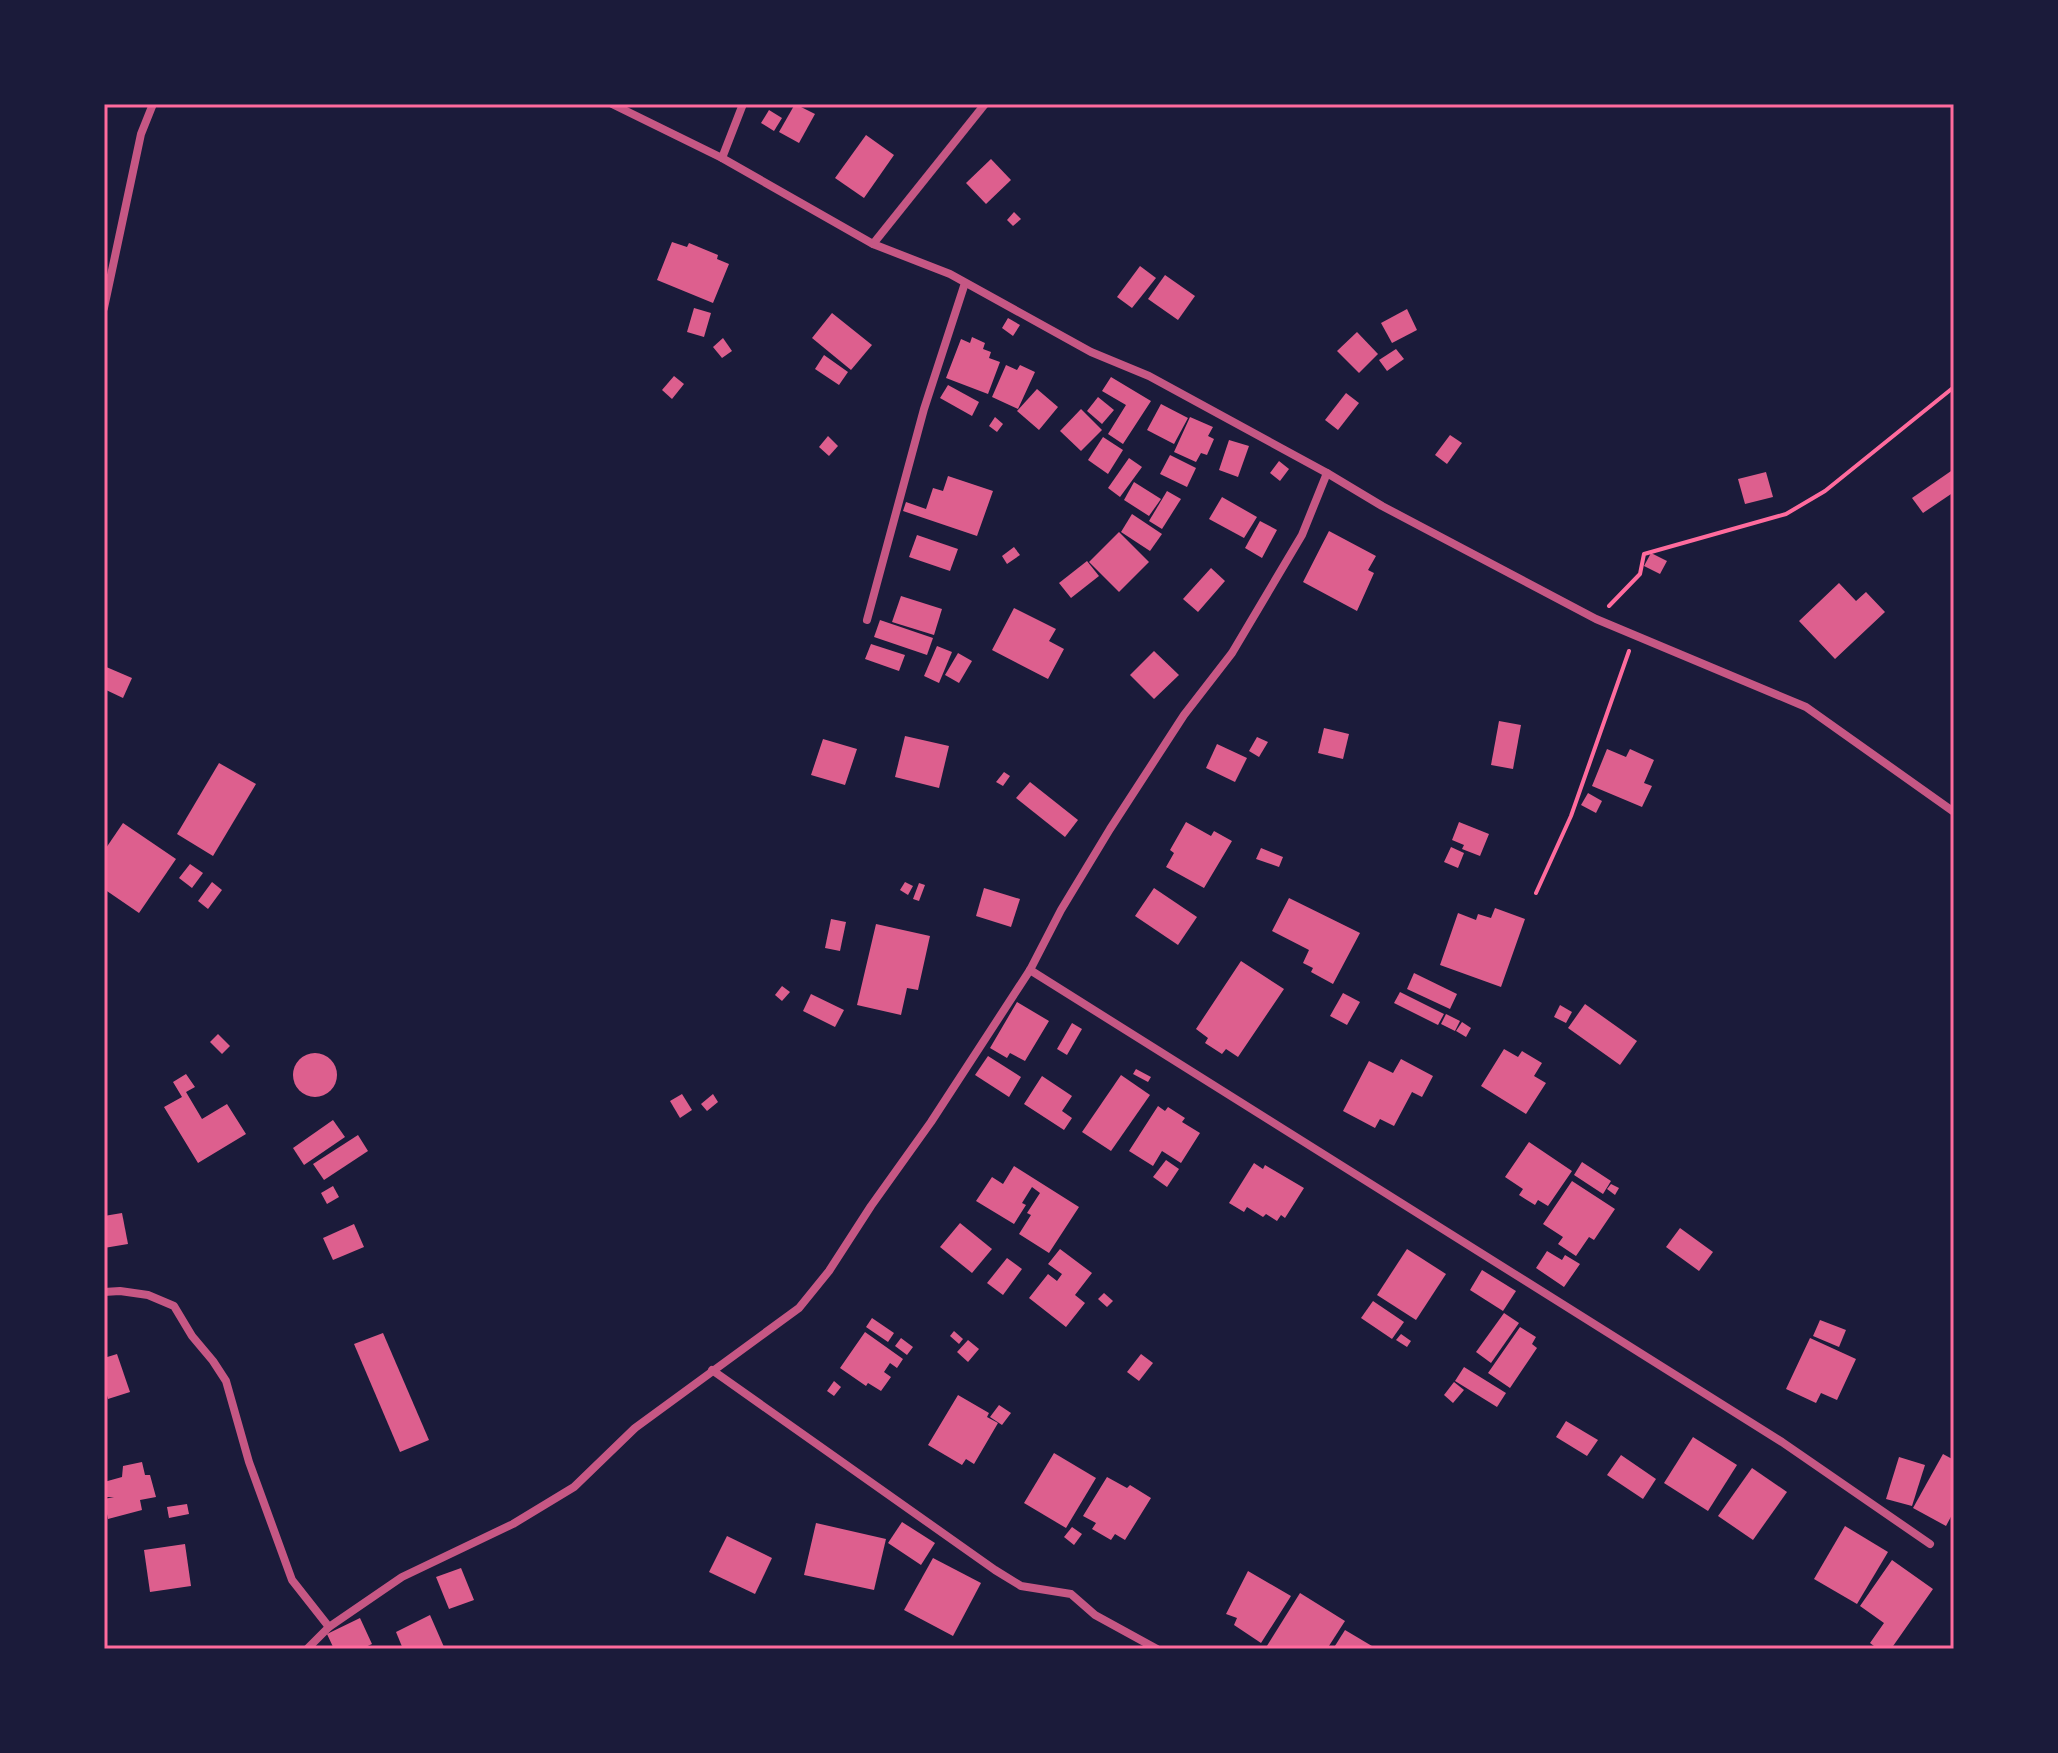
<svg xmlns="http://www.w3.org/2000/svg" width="2058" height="1753" viewBox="0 0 2058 1753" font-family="Quicksand,sans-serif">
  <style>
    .building { fill: #dd5f8e }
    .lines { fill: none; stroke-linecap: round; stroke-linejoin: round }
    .path { stroke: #ff6b9d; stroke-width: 4 }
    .minor { stroke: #c65784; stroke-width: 8 }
    .neatline { fill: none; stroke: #ff6b9d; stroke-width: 3 }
  </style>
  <rect width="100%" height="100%" fill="#1b1b3a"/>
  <g class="building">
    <polygon points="795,104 815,114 799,143 779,132"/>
    <polygon points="769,110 782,118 774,131 761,123"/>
    <polygon points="866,135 894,155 864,198 835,178"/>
    <polygon points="991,159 1011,180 986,204 966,183"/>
    <polygon points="1014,212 1021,219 1013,226 1007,220"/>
    <polygon points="672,242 687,247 689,243 718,255 717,259 729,264 713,303 657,280"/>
    <polygon points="1140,266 1156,278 1132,308 1117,297"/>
    <polygon points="1165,275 1195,296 1178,320 1148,299"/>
    <polygon points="694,308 711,313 704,337 687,332"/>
    <polygon points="1407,309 1417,330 1392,343 1381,323"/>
    <polygon points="832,313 872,345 851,370 812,338"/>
    <polygon points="1008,318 1020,325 1013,336 1002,328"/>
    <polygon points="1357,332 1378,354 1359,373 1337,351"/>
    <polygon points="972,337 985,343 983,349 991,352 989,358 1000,362 988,394 946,378 961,339 970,343"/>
    <polygon points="723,338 732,351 722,358 713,347"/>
    <polygon points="1396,349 1404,359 1387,371 1379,360"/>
    <polygon points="824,355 848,372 839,385 815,369"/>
    <polygon points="1006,365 1017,370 1020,365 1035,372 1018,409 992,397"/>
    <polygon points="674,376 684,384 672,399 662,390"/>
    <polygon points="1111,377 1151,401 1123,444 1108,434 1126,405 1102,391"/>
    <polygon points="948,385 979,402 972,416 940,398"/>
    <polygon points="1037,389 1058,407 1039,430 1017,411"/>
    <polygon points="1346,393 1359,403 1338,430 1325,420"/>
    <polygon points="1098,397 1114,410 1102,424 1087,411"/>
    <polygon points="1161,404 1188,418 1174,444 1147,430"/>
    <polygon points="1081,409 1102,430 1081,451 1060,431"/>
    <polygon points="995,417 1003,424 997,432 989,426"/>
    <polygon points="1190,417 1213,427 1208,436 1214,439 1207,455 1201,453 1196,462 1174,452"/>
    <polygon points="1450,435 1462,443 1447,464 1435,455"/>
    <polygon points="828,436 838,446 829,456 819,447"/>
    <polygon points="1103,437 1123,450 1108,474 1088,460"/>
    <polygon points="1229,440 1249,446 1238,477 1219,470"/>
    <polygon points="1170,455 1196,468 1187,487 1160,474"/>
    <polygon points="1129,458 1142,467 1120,497 1108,488"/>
    <polygon points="1279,461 1289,469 1280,481 1270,473"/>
    <polygon points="1954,469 1954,492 1923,513 1912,498"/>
    <polygon points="1766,472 1773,497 1745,504 1738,479"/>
    <polygon points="948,476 993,491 977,536 903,511 906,502 926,509 933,488 943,491"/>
    <polygon points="1134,482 1161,499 1149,516 1124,500"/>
    <polygon points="1167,491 1181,499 1162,529 1149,521"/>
    <polygon points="1222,497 1257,517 1244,538 1209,519"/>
    <polygon points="1132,514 1162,534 1150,551 1121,532"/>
    <polygon points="1260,521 1277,530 1262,558 1245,548"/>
    <polygon points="1329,531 1376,556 1368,570 1374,573 1357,611 1303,582"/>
    <polygon points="1119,532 1149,562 1119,592 1089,562"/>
    <polygon points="917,535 958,549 950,571 909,557"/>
    <polygon points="1014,547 1020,555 1007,564 1002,556"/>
    <polygon points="1651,553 1667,561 1660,574 1644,566"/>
    <polygon points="1087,561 1099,576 1071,598 1059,583"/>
    <polygon points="1211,568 1225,581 1198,612 1183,599"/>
    <polygon points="1839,583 1856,601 1866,592 1885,612 1835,659 1799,621"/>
    <polygon points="901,596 942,609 934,635 892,622"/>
    <polygon points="1014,608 1056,629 1049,641 1064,649 1048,679 992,650"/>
    <polygon points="880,620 933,638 927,655 874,637"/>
    <polygon points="871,644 905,655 899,671 865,659"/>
    <polygon points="937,646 952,652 939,683 924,676"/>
    <polygon points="1154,651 1179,675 1154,699 1130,675"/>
    <polygon points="958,653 972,661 959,683 945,675"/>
    <polygon points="104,666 132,678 123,698 104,689"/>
    <polygon points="1499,721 1521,725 1513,769 1491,765"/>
    <polygon points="1324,728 1349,734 1343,759 1318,753"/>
    <polygon points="905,736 949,746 939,788 895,777"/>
    <polygon points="1257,737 1268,742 1259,757 1249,751"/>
    <polygon points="823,739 857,749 845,785 811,775"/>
    <polygon points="1217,744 1247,758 1235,782 1206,768"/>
    <polygon points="1607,749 1626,757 1630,749 1654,760 1644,783 1652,786 1642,807 1592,786"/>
    <polygon points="219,763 256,784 213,856 177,834"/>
    <polygon points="1004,772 1010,776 1003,786 996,782"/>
    <polygon points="1030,782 1078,820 1065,837 1016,798"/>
    <polygon points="1588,793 1602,801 1596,813 1581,805"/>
    <polygon points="1186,822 1211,836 1214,831 1232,841 1204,888 1166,867 1174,853 1170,850"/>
    <polygon points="1459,822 1489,834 1480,856 1462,849 1464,845 1452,840"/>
    <polygon points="123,823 176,859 139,913 104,889 104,851"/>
    <polygon points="1451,847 1464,853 1458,868 1444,862"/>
    <polygon points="1261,848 1283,857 1279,867 1256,859"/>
    <polygon points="190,864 203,873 192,888 179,878"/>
    <polygon points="212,882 222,890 208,909 198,901"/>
    <polygon points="905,882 913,886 908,895 900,890"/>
    <polygon points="919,883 925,885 919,901 913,899"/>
    <polygon points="984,888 1020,899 1011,927 976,916"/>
    <polygon points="1154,888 1197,917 1178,945 1135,916"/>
    <polygon points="1289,898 1360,933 1333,984 1311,972 1313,968 1303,963 1309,950 1272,931"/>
    <polygon points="1495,908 1525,919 1501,987 1440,965 1458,913 1476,920 1478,914 1491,918"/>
    <polygon points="831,919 846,922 840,951 825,948"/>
    <polygon points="876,924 930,936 918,990 907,988 901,1015 857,1005"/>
    <polygon points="1241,961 1284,989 1238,1057 1226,1049 1222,1054 1205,1043 1208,1038 1196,1029"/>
    <polygon points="1414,973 1457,994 1450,1009 1407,989"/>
    <polygon points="782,986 790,992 782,1001 775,995"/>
    <polygon points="1400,992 1444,1014 1438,1025 1394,1003"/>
    <polygon points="1343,993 1360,1002 1347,1025 1330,1016"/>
    <polygon points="811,994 844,1010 835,1027 803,1011"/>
    <polygon points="1017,1002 1049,1021 1025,1061 1010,1053 1007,1058 990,1048"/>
    <polygon points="1585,1004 1637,1041 1620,1065 1568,1028"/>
    <polygon points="1560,1005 1572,1012 1566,1023 1554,1017"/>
    <polygon points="1446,1014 1460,1021 1455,1031 1441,1024"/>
    <polygon points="1462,1022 1471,1028 1466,1037 1456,1031"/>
    <polygon points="1072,1023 1082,1029 1067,1055 1057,1049"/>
    <polygon points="218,1034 230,1046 222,1054 210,1042"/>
    <polygon points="1504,1049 1518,1057 1522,1051 1542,1063 1534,1076 1546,1083 1526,1114 1481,1086"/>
    <circle cx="315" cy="1075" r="22"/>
    <polygon points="988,1056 1021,1077 1009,1097 975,1075"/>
    <polygon points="1401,1059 1433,1076 1422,1097 1412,1092 1394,1126 1380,1119 1375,1128 1343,1111 1369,1061 1393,1073"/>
    <polygon points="1136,1069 1151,1077 1148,1082 1133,1074"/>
    <polygon points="186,1074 195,1087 186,1092 202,1119 227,1104 246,1134 198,1163 164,1107 182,1097 173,1082"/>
    <polygon points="1121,1075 1150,1095 1111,1151 1082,1132"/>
    <polygon points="1042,1076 1072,1096 1062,1111 1072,1118 1064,1130 1024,1104"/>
    <polygon points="682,1094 692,1110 680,1118 670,1101"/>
    <polygon points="713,1094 718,1102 707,1111 701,1104"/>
    <polygon points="1158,1106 1165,1111 1168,1107 1185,1118 1182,1122 1200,1133 1181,1163 1162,1151 1153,1166 1129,1151"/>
    <polygon points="333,1120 345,1137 304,1165 293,1148"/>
    <polygon points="358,1135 368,1151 324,1180 313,1164"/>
    <polygon points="1529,1142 1572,1171 1548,1206 1538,1200 1535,1205 1519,1195 1523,1189 1505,1177"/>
    <polygon points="1166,1160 1179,1169 1167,1187 1153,1177"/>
    <polygon points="1582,1162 1611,1181 1603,1194 1574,1175"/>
    <polygon points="1254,1163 1263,1169 1265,1165 1304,1188 1285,1218 1281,1215 1277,1221 1266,1214 1263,1217 1247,1207 1244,1212 1229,1203"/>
    <polygon points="1014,1166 1079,1207 1049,1253 1019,1234 1031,1215 1027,1213 1040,1193 1032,1187 1022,1203 1026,1205 1014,1224 976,1201 992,1177 1003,1184"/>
    <polygon points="1572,1181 1615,1209 1594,1240 1589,1237 1576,1256 1558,1244 1563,1237 1543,1224"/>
    <polygon points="1611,1184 1619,1188 1615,1195 1607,1189"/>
    <polygon points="333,1186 339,1197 327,1204 321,1193"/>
    <polygon points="122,1213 128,1244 104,1248 104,1216"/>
    <polygon points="960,1223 992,1249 972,1273 940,1247"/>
    <polygon points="354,1224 364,1247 333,1260 323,1238"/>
    <polygon points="1680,1228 1713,1252 1699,1271 1666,1247"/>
    <polygon points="1060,1249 1092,1273 1075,1295 1085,1303 1066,1327 1029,1298 1048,1274 1057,1281 1062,1274 1048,1264"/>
    <polygon points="1407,1249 1446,1274 1416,1320 1377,1295"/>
    <polygon points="1547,1251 1562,1260 1565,1255 1580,1264 1564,1287 1536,1268"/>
    <polygon points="1007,1258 1022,1269 1003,1295 987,1283"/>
    <polygon points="1482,1270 1516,1291 1503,1311 1470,1290"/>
    <polygon points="1104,1293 1113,1301 1107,1307 1098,1299"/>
    <polygon points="1373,1301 1404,1322 1392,1339 1361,1318"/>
    <polygon points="1504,1313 1519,1323 1491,1363 1476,1352"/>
    <polygon points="872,1318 894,1333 888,1342 866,1327"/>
    <polygon points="1820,1320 1846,1330 1839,1347 1813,1336"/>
    <polygon points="1520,1327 1536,1337 1532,1344 1537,1348 1510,1388 1488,1373"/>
    <polygon points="954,1331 963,1339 959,1344 950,1336"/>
    <polygon points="865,1332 903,1359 897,1368 890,1363 884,1372 891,1377 881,1391 868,1383 866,1386 840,1368"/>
    <polygon points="383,1333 429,1440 400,1452 354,1344"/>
    <polygon points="1401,1334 1411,1341 1407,1347 1396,1340"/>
    <polygon points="901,1338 913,1347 907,1355 895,1346"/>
    <polygon points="1810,1338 1856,1359 1837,1400 1821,1393 1816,1403 1786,1389"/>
    <polygon points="968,1340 979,1349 968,1362 957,1352"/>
    <polygon points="117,1354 130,1392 108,1399 104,1385 104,1358"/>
    <polygon points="1141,1354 1153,1363 1139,1381 1127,1372"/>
    <polygon points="1464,1367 1506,1393 1497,1407 1455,1381"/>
    <polygon points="834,1381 841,1387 834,1396 827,1391"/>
    <polygon points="1454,1382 1464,1390 1453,1403 1444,1395"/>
    <polygon points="958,1395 989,1413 987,1417 998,1423 974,1464 966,1459 962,1465 928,1445"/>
    <polygon points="999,1405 1011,1413 1002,1425 990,1417"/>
    <polygon points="1566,1421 1598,1440 1587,1456 1556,1437"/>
    <polygon points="1693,1437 1737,1465 1708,1511 1664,1483"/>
    <polygon points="1054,1453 1096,1478 1066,1528 1024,1503"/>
    <polygon points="1943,1454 1954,1460 1954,1511 1946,1526 1913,1508"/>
    <polygon points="1621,1455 1656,1479 1643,1499 1607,1475"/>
    <polygon points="1899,1457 1925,1465 1912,1506 1886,1499"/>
    <polygon points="142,1462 145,1475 150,1475 156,1497 140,1500 142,1510 108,1519 104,1499 114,1497 107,1497 104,1482 122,1477 123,1466"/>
    <polygon points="1752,1468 1787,1492 1753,1540 1718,1516"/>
    <polygon points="1107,1477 1127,1488 1130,1485 1151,1498 1125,1540 1115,1534 1111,1540 1092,1529 1096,1523 1083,1516"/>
    <polygon points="187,1504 189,1514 169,1518 167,1507"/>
    <polygon points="902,1522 935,1543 921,1565 888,1543"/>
    <polygon points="816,1523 886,1539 874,1590 804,1575"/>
    <polygon points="1845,1526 1888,1552 1857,1604 1814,1579"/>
    <polygon points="1072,1527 1082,1534 1074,1545 1064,1537"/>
    <polygon points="727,1536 772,1558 755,1594 709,1572"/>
    <polygon points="185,1544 191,1586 150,1592 144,1550"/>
    <polygon points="933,1558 981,1583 953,1636 904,1610"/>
    <polygon points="1892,1560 1933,1589 1891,1649 1878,1649 1870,1643 1884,1623 1860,1606"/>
    <polygon points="461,1568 474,1600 449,1609 436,1577"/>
    <polygon points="1248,1571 1291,1596 1261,1643 1234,1625 1237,1618 1226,1614"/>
    <polygon points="1300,1593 1345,1621 1327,1649 1265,1649"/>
    <polygon points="430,1615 444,1647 403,1649 396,1632"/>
    <polygon points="360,1618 372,1644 361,1649 334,1649 327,1634"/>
    <polygon points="1345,1630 1377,1649 1333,1649"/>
  </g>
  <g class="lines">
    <g class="path">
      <polyline points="1609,606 1640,574 1644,554 1786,514 1825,491 1954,387"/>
      <polyline points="1536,893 1571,816 1629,651"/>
    </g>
    <g class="minor">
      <polyline points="722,158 743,104"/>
      <polyline points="873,244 985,104"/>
      <polyline points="104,308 141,134 153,104"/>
      <polyline points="1327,473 1382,506 1596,619 1806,707 1954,812"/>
      <polyline points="867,620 924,409 965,283"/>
      <polyline points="1030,970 1782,1442 1930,1544"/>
      <polyline points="104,1292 120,1291 148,1295 174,1306 192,1336 213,1361 226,1381 249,1462 292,1580 329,1627 402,1577 513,1524 574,1487 635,1428 799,1308 829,1271 871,1206 931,1122 1030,970 1061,910 1110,829 1184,715 1232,653 1302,535 1327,473 1149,376 1091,352 950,274 873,244 722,158 612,104"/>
      <polyline points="712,1370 995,1570 1021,1586 1071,1594 1095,1615 1157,1649"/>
      <polyline points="307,1649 329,1627"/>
    </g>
  </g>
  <rect width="2058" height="1753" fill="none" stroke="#1b1b3a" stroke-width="212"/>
  <rect x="106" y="106" width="1846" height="1541" class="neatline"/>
</svg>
